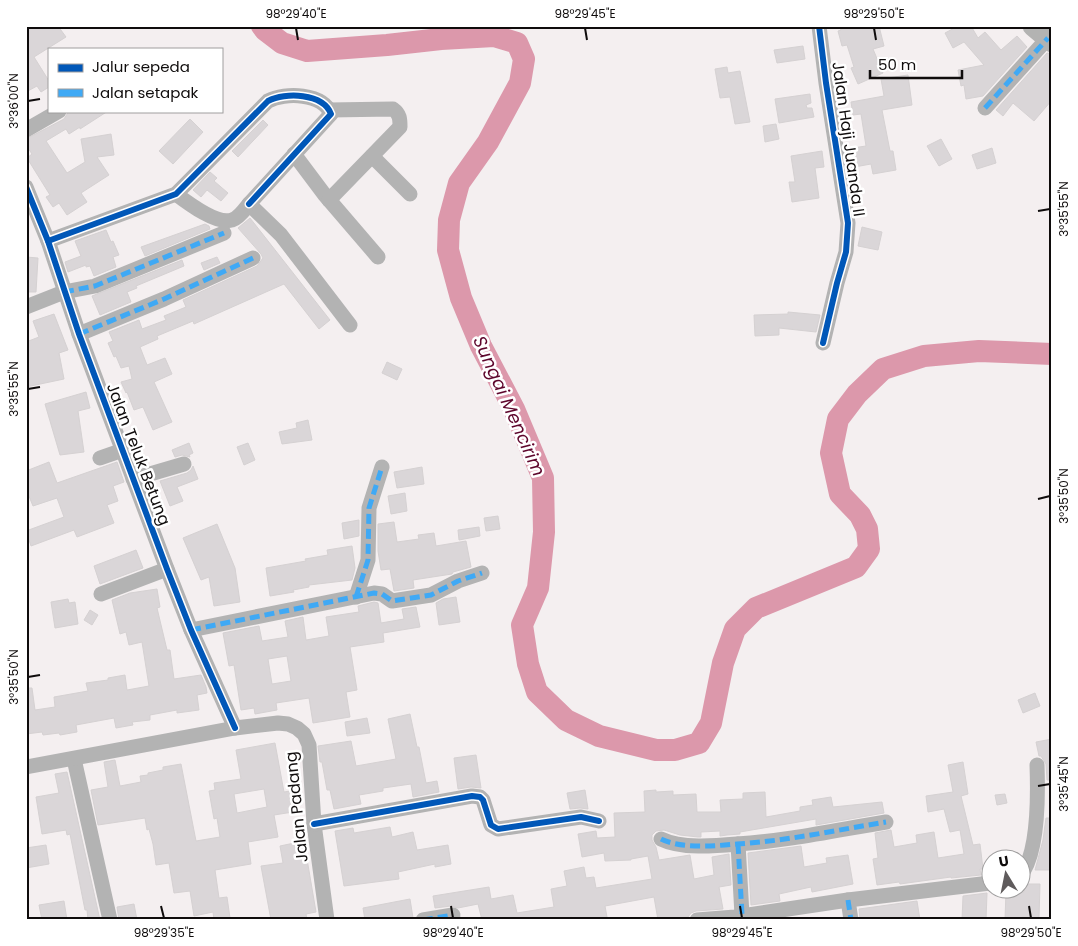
<svg xmlns="http://www.w3.org/2000/svg" width="1078" height="946" viewBox="0 0 1078 946" font-family="Poppins,sans-serif">
  <style>
    .lines { fill: none; stroke-linecap: round; stroke-linejoin: round }
    .river { stroke: #dc98ab; stroke-width: 22 }
    .building { fill: #dad6d8; stroke: #d5d1d2; fill-rule: evenodd }
    .street { stroke: #b3b3b3; stroke-width: 15 }
    .secondary { stroke: #b3b3b2; stroke-width: 21 }
    .quiet { stroke: #3fa9f5; stroke-width: 5; stroke-dasharray: 10 5; stroke-linecap: butt }
    .cycleway-casing { stroke: #fff; stroke-width: 9 }
    .cycleway { stroke: #0057b8; stroke-width: 6 }
    .ticks { fill: none; stroke: #0f0c0c; stroke-width: 2 }
    .labels { text-anchor: middle; stroke-width: 5; stroke-linejoin: round; paint-order: stroke }
    .street-label { font-size: 16px; fill: #0f0c0c; stroke: #fff }
    .water-label { font-size: 18px; font-style: italic; fill: #5e062c; stroke: #fff }
    .neatline { fill: none; stroke: #0f0c0c; stroke-width: 2 }
    .ticks-label { font-size: 12px; text-anchor: middle; fill: #0f0c0c }
  </style>
  <rect width="100%" height="100%" fill="#f4eff0"/>
  <g class="lines">
    <polyline class="river" points="262,26 265,30 282,43 307,51 387,45 441,39 494,36 517,43 524,59 520,83 488,142 459,183 449,220 448,250 461,298 481,346 514,409 543,478 544,532 538,588 522,625 528,664 537,692 566,720 599,736 656,750 675,750 699,743 711,723 723,663 735,629 756,608 856,567 869,549 867,529 860,515 840,494 831,453 838,419 857,394 883,369 924,356 979,351 1052,354"/>
  </g>
  <g class="building">
    <polygon points="26,26 58,26 66,37 34,57 49,81 49,87 41,92 37,86 26,92"/>
    <polygon points="840,26 879,26 884,46 873,49 883,73 858,84 851,68 854,67 847,45 842,46 838,31 841,30"/>
    <polygon points="958,26 971,26 978,38 985,32 1001,50 1017,36 1027,47 983,96 966,99 964,85 961,86 958,70 984,65 964,42 953,48 945,33"/>
    <polygon points="803,46 805,59 777,63 774,50"/>
    <polygon points="1047,53 1052,54 1052,100 1034,121 1013,103 1003,116 996,110"/>
    <polygon points="727,67 728,73 740,71 750,122 735,124 730,97 720,98 715,69"/>
    <polygon points="908,75 912,105 882,110 890,151 893,151 896,170 873,174 871,164 849,168 846,149 866,146 861,114 853,115 851,102 884,96 881,79"/>
    <polygon points="810,94 811,103 806,105 807,108 812,108 814,117 779,123 775,99"/>
    <polygon points="69,111 108,111 80,129 80,127 69,134 66,129 46,141 67,173 85,162 81,139 111,134 114,155 97,157 109,175 81,193 87,202 67,215 59,203 53,207 46,197 50,195 27,158 32,154 26,145 26,139 64,119"/>
    <polygon points="190,119 203,132 173,164 159,151"/>
    <polygon points="263,120 268,125 238,157 232,151"/>
    <polygon points="776,124 779,139 765,142 763,126"/>
    <polygon points="941,139 952,159 939,166 927,146"/>
    <polygon points="992,148 996,163 977,169 972,155"/>
    <polygon points="822,151 824,167 815,168 819,198 792,202 789,182 795,182 791,156"/>
    <polygon points="210,172 217,178 214,181 228,193 221,201 207,190 201,197 193,190"/>
    <polygon points="250,218 330,320 319,329 284,284 194,324 193,321 157,336 158,339 140,347 147,365 165,358 172,374 154,382 172,422 153,430 143,407 134,410 127,392 126,393 121,382 132,379 129,366 121,368 116,356 114,357 108,343 113,341 109,332 139,320 142,329 166,320 164,316 186,307 183,300 257,266 263,258 261,254 238,228"/>
    <polygon points="205,224 209,226 210,229 145,256 141,247"/>
    <polygon points="862,227 882,232 878,250 858,246"/>
    <polygon points="106,230 111,242 113,241 119,255 113,257 116,267 94,276 90,266 86,267 86,265 68,272 65,262 81,256 75,241"/>
    <polygon points="26,257 38,258 36,292 26,292"/>
    <polygon points="217,257 220,263 204,270 201,263"/>
    <polygon points="182,260 184,266 136,286 137,288 127,292 131,302 100,315 92,296"/>
    <polygon points="788,312 820,315 816,332 779,328 779,335 755,336 754,315 788,314"/>
    <polygon points="54,314 68,350 59,353 64,379 26,387 26,342 39,337 33,321"/>
    <polygon points="387,362 402,369 397,380 382,373"/>
    <polygon points="86,392 90,408 78,411 84,452 60,455 45,404"/>
    <polygon points="308,420 312,440 282,444 279,432 297,428 296,423"/>
    <polygon points="189,443 193,453 189,455 190,457 182,455 175,457 172,450"/>
    <polygon points="248,443 255,460 244,465 237,447"/>
    <polygon points="49,462 57,483 117,462 124,482 113,486 118,501 107,505 114,523 77,537 74,530 31,546 26,531 64,517 57,498 33,506 26,489 26,471"/>
    <polygon points="193,466 198,479 177,487 183,501 170,506 160,481 187,473 191,470"/>
    <polygon points="422,467 424,484 397,488 394,472"/>
    <polygon points="405,493 407,511 391,514 388,496"/>
    <polygon points="498,516 500,529 486,531 484,518"/>
    <polygon points="359,520 359,536 344,539 342,523"/>
    <polygon points="394,522 397,542 419,539 418,535 434,533 436,546 466,541 471,567 453,572 452,574 413,580 414,588 394,591 390,569 381,570 378,551 378,524"/>
    <polygon points="217,524 235,568 240,602 214,606 209,577 201,580 183,538"/>
    <polygon points="479,527 480,536 459,540 458,530"/>
    <polygon points="352,546 355,568 352,580 309,585 309,587 293,590 294,592 270,596 266,568 306,561 305,559 328,555 327,550"/>
    <polygon points="136,550 143,568 100,584 94,566"/>
    <polygon points="157,589 160,607 157,608 167,650 170,650 174,679 201,675 206,687 207,693 197,695 199,710 177,713 177,710 150,715 150,720 132,722 133,725 116,728 114,718 76,725 77,732 60,735 59,733 43,735 42,732 26,734 26,688 32,688 35,710 55,707 54,697 88,691 86,683 108,680 108,678 125,675 127,690 149,686 142,642 129,645 126,632 120,634 112,600 130,593"/>
    <polygon points="456,597 460,622 439,625 436,603 443,599"/>
    <polygon points="68,599 69,603 75,602 78,624 55,628 51,602"/>
    <path d="M 374,602 L 378,603 L 381,623 L 404,619 L 402,609 L 416,607 L 420,627 L 383,633 L 384,642 L 350,647 L 357,690 L 346,692 L 350,717 L 313,723 L 309,698 L 276,703 L 277,710 L 255,714 L 254,708 L 241,710 L 234,665 L 229,666 L 223,633 L 259,626 L 262,641 L 288,637 L 285,621 L 303,617 L 306,640 L 329,636 L 326,617 L 359,612 L 358,606 ZM 287,656 L 291,681 L 272,684 L 268,659 Z"/>
    <polygon points="90,610 98,615 92,625 84,620"/>
    <polygon points="1035,693 1040,706 1023,713 1018,700"/>
    <polygon points="410,714 417,747 419,747 426,783 437,781 439,792 413,797 411,784 383,788 383,791 359,795 361,804 334,809 330,790 327,790 322,762 320,762 318,746 351,741 356,766 396,759 388,719"/>
    <polygon points="367,718 370,733 347,736 345,722"/>
    <polygon points="1052,739 1052,780 1047,780 1046,764 1041,756 1039,756 1036,742"/>
    <path d="M 275,743 L 284,792 L 290,791 L 293,812 L 274,815 L 278,837 L 248,842 L 251,864 L 215,870 L 219,898 L 227,897 L 230,918 L 214,920 L 213,912 L 194,916 L 190,891 L 174,893 L 169,863 L 156,865 L 153,844 L 149,829 L 147,830 L 145,818 L 98,825 L 91,790 L 108,787 L 104,762 L 115,760 L 120,786 L 141,782 L 140,776 L 148,775 L 148,773 L 163,770 L 163,767 L 181,764 L 196,841 L 220,837 L 217,818 L 214,819 L 209,791 L 215,790 L 214,783 L 241,779 L 236,750 ZM 264,789 L 267,807 L 237,813 L 234,794 Z"/>
    <polygon points="476,755 481,788 471,787 458,789 454,758"/>
    <polygon points="963,762 968,794 961,796 973,845 980,844 983,869 980,869 981,875 951,878 951,877 900,884 899,882 877,885 873,859 878,858 875,833 891,830 894,847 917,843 916,835 934,832 938,858 964,854 960,830 950,832 944,809 928,812 926,796 953,792 948,765"/>
    <polygon points="67,772 100,920 88,920 87,910 85,910 70,834 67,835 66,830 42,834 36,797 59,793 55,774"/>
    <polygon points="585,790 588,809 580,808 570,809 567,793"/>
    <polygon points="656,790 656,792 673,791 673,795 696,794 697,812 721,812 720,800 743,799 743,793 765,792 766,817 800,811 800,807 813,805 812,800 831,797 833,807 882,802 884,813 816,825 816,819 740,832 740,834 727,835 720,836 720,831 701,832 701,837 698,837 680,835 664,830 656,831 652,835 652,840 656,847 659,860 690,855 694,879 714,875 712,857 729,854 731,885 719,887 723,909 696,911 691,913 688,917 658,920 654,897 605,906 607,917 593,920 573,920 572,917 558,920 482,920 478,904 458,908 451,906 435,908 433,896 489,887 491,899 513,895 517,913 554,907 551,889 567,886 564,871 584,867 586,878 594,877 596,888 652,879 648,856 631,859 631,860 605,861 604,853 582,857 578,834 596,831 597,838 615,837 614,813 645,812 644,791"/>
    <polygon points="1005,794 1007,803 997,805 995,795"/>
    <polygon points="1046,818 1052,818 1052,870 1035,870 1043,840"/>
    <polygon points="390,827 392,837 413,832 417,850 448,845 451,864 435,867 435,864 398,872 399,879 344,886 335,831 353,828 354,833"/>
    <polygon points="299,842 303,860 307,859 316,912 306,914 307,920 271,920 261,866 283,863 280,846"/>
    <polygon points="46,845 49,864 26,868 26,848"/>
    <polygon points="801,846 804,867 827,863 826,858 848,855 853,884 812,892 811,887 779,894 780,901 751,905 748,853"/>
    <polygon points="1024,884 1040,884 1039,918 1022,917 1021,920 1005,920 1006,891 1024,892"/>
    <polygon points="987,893 986,920 962,920 963,896"/>
    <polygon points="410,899 413,918 365,920 363,908"/>
    <polygon points="64,901 67,920 42,920 39,905"/>
    <polygon points="917,901 920,920 860,920 859,909"/>
    <polygon points="134,904 137,920 119,920 117,907"/>
  </g>
  <g class="lines">
    <g class="street">
      <polyline points="819,26 826,83 848,223 846,252 837,283 823,343"/>
      <polyline points="985,108 1048,38"/>
      <polyline points="26,130 59,111"/>
      <polyline points="294,154 324,194 378,257"/>
      <polyline points="372,156 410,194"/>
      <polyline points="26,187 48,241 79,334 167,569 191,630 235,728"/>
      <path d="M 176,194 C 188,203 217,225 232,220 C 239,218 245,209 249,204 L 281,235 L 350,325"/>
      <path d="M 329,200 L 400,127 C 400,119 400,114 393,109 L 329,110"/>
      <path d="M 48,241 L 176,194 L 268,101 C 285,92 323,93 331,114 L 249,204"/>
      <polyline points="26,307 64,292 95,286 224,233"/>
      <polyline points="79,334 164,299 253,258"/>
      <polyline points="100,458 123,450"/>
      <polyline points="133,479 184,464"/>
      <polyline points="101,594 167,569"/>
      <polyline points="356,597 368,560 369,508 382,467"/>
      <polyline points="191,630 374,593 382,594 392,601 431,595 458,581 482,573"/>
      <polyline points="74,759 110,920"/>
      <polyline points="26,767 235,728 278,723 288,724 297,728 304,734 309,745 314,824 327,920"/>
      <polyline points="314,824 472,796 480,797 483,800 491,825 498,829 581,817 599,821"/>
      <path d="M 661,839 C 681,849 715,846 737,844 C 787,841 837,830 886,822"/>
      <polyline points="738,844 742,915"/>
      <path d="M 1020,876 C 1039,854 1038,793 1037,765"/>
      <polyline points="848,900 851,920"/>
      <polyline points="423,920 453,915"/>
      <polyline points="697,920 735,917 848,900 990,883"/>
    </g>
    <polyline class="secondary" points="1033,26 1052,42"/>
    <g class="quiet">
      <polyline points="985,108 1048,38"/>
      <polyline points="64,292 95,286 224,233"/>
      <polyline points="79,334 164,299 253,258"/>
      <polyline points="356,597 368,560 369,508 382,467"/>
      <polyline points="191,630 374,593 382,594 392,601 431,595 458,581 482,573"/>
      <path d="M 661,839 C 681,849 715,846 737,844 C 787,841 837,830 886,822"/>
      <polyline points="738,844 742,915"/>
      <polyline points="848,900 851,920"/>
      <polyline points="735,917 735,920"/>
      <polyline points="423,920 453,915"/>
    </g>
    <g class="cycleway-casing">
      <g id="cycleway">
        <polyline points="819,26 826,83 848,223 846,252 837,283 823,343"/>
        <polyline points="26,187 48,241 79,334 167,569 191,630 235,728"/>
        <path d="M 48,241 L 176,194 L 268,101 C 285,92 323,93 331,114 L 249,204"/>
        <polyline points="314,824 472,796 480,797 483,800 491,825 498,829 581,817 599,821"/>
      </g>
    </g>
    <use href="#cycleway" class="cycleway"/>
  </g>
  <path class="ticks" d="M 296,28 L 298,40M 585,28 L 587,40M 874,28 L 876,40M 28,101 L 40,99M 1038,211 L 1050,209M 28,389 L 40,387M 1038,499 L 1050,496M 28,677 L 40,675M 1038,786 L 1050,784M 161,906 L 164,918M 451,906 L 453,918M 740,906 L 742,918M 1029,906 L 1031,918"/>
  <g class="labels">
    <g class="street-label">
      <text transform="translate(849 139) rotate(82)" y="6">Jalan Haji Juanda II</text>
      <text transform="translate(139 454) rotate(69)" y="6">Jalan Teluk Betung</text>
      <text transform="translate(296 807) rotate(-96)" y="6">Jalan Padang</text>
    </g>
    <g class="water-label">
      <text transform="translate(509 406) rotate(66)" y="6">Sungai Mencirim</text>
    </g>
  </g>
  <rect width="1078" height="946" fill="none" stroke="#ffffff" stroke-width="55"/>
  <rect x="48" y="48" width="175" height="65" fill="#ffffff" stroke="#9f9e9e"/>
  <rect x="58" y="64" width="25" height="8" fill="#0057b8" stroke="#9f9e9e"/>
  <text x="92" y="72" font-size="15" fill="#0f0c0c">Jalur sepeda</text>
  <rect x="58" y="89" width="25" height="8" fill="#3fa9f5" stroke="#9f9e9e"/>
  <text x="92" y="98" font-size="15" fill="#0f0c0c">Jalan setapak</text>
  <g transform="translate(1006 874) rotate(350)"><circle r="24" fill="#ffffff" stroke="#9f9e9e"/>
  <path d="M0-4L9 19L0 12L-9 19Z" fill="#5f5b5c"/>
  <text y="-8" font-size="14" font-weight="bold" text-anchor="middle" fill="#0f0c0c">U</text>
  </g>
  <path d="M870 70v8h92v-8" fill="none" stroke="#0f0c0c" stroke-width="2.5"/>
  <text x="878" y="70" font-size="15" fill="#0f0c0c" stroke="#ffffff" stroke-width="4" paint-order="stroke">50 m</text>
  <rect x="28" y="28" width="1022" height="890" class="neatline"/>
  <g class="ticks-label">
    <text x="296" y="18">98°29'40"E</text>
    <text x="585" y="18">98°29'45"E</text>
    <text x="874" y="18">98°29'50"E</text>
    <text transform="translate(14 101) rotate(-90)" y="4">3°36'00"N</text>
    <text transform="translate(1064 209) rotate(-90)" y="4">3°35'55"N</text>
    <text transform="translate(14 389) rotate(-90)" y="4">3°35'55"N</text>
    <text transform="translate(1064 496) rotate(-90)" y="4">3°35'50"N</text>
    <text transform="translate(14 677) rotate(-90)" y="4">3°35'50"N</text>
    <text transform="translate(1064 784) rotate(-90)" y="4">3°35'45"N</text>
    <text x="164" y="937">98°29'35"E</text>
    <text x="453" y="937">98°29'40"E</text>
    <text x="742" y="937">98°29'45"E</text>
    <text x="1031" y="937">98°29'50"E</text>
  </g>
</svg>
